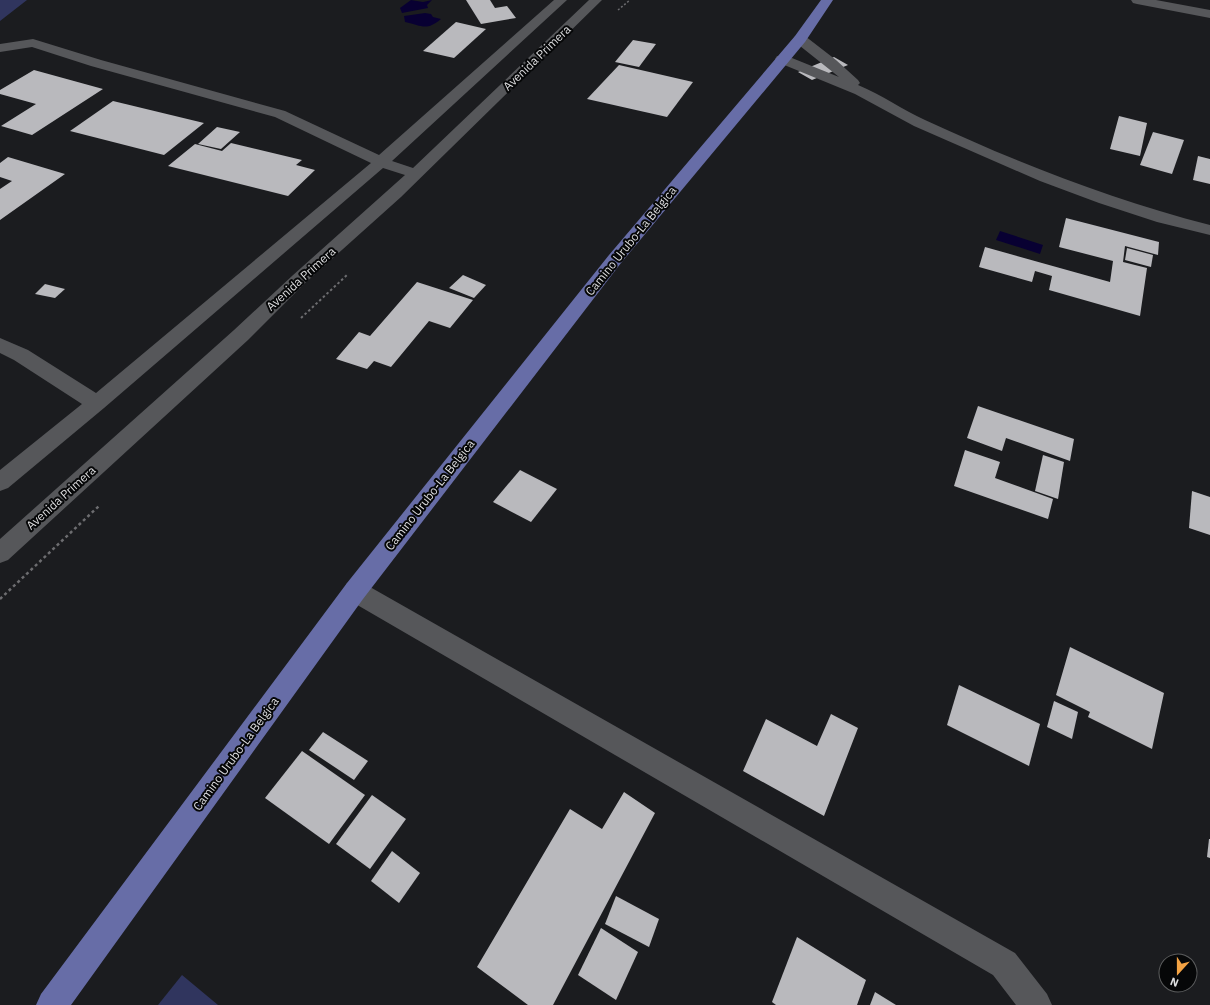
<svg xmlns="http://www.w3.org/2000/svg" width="1210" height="1005" viewBox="0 0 1210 1005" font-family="'IBM Plex Sans',sans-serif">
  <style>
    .green { fill: #30355e }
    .water { fill: #080032 }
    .building { fill: #b9b9bd }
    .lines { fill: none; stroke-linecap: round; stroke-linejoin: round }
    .path-far2 { stroke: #6d6d70; stroke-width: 1.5; stroke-dasharray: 2 2; stroke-linecap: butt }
    .path-far1 { stroke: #6d6d70; stroke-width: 2; stroke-dasharray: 2.5 2.5; stroke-linecap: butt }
    .path { stroke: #6d6d70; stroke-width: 2.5; stroke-dasharray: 3 3; stroke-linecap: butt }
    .minor { fill: #56575a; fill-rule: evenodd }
    .major { fill: #676da7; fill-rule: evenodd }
    .labels { text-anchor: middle; stroke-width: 4; stroke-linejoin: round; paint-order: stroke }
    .street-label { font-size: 12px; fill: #dddddf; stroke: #060708 }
  </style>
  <rect width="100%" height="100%" fill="#1b1c1f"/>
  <g class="green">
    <polygon points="0,0 27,0 0,21"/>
    <polygon points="182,975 218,1005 158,1005"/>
  </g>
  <g class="water">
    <polygon points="411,0 423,2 432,0 427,5 428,8 402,13 400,8"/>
    <path d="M 425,13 L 431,14 L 433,17 L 441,19 C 427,31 422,26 405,22 L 404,16 Z"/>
    <polygon points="1000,231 1043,245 1040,254 996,240"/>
  </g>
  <g class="building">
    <polygon points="466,0 490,0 495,8 507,6 516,18 481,24"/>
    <polygon points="456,22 486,29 454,58 423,51"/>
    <polygon points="633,40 656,44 639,67 615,62"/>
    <polygon points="834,57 848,65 812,80 798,72"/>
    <polygon points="619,65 693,82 667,117 587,99"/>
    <polygon points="34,70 103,89 32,135 1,126 36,104 0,94 0,90"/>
    <polygon points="113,101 204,123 164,155 70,131"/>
    <polygon points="1119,116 1147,123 1140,156 1110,149"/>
    <polygon points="217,127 240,132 221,149 198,144"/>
    <polygon points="1153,132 1184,140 1172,174 1140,165"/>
    <polygon points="231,143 302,160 296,165 315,170 288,196 168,166 195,144 222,151"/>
    <polygon points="1198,156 1210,159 1210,184 1193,180"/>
    <polygon points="8,157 65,174 0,220 0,189 12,181 0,177 0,163"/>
    <polygon points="1066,218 1159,242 1158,255 1125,246 1123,262 1147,268 1140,316 1049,290 1052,276 1035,271 1032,282 979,267 985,247 1110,282 1113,261 1059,247"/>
    <polygon points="1127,248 1153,255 1151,267 1125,260"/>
    <polygon points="463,275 486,285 474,298 449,288"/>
    <polygon points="417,282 473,300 450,328 429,321 391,367 374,361 367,369 336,359 359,332 370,336"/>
    <polygon points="45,284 65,289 55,298 35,294"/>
    <polygon points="978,406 1074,439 1070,461 1006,438 1002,451 967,438"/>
    <polygon points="965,450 1000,462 995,478 1053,499 1048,519 954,486"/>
    <polygon points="1043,455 1064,462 1058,499 1035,491"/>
    <polygon points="520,470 557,489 531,522 493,502"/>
    <polygon points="1192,491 1210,497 1210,535 1189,528"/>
    <polygon points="1070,647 1164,693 1152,749 1088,717 1090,712 1056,695"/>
    <polygon points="959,685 1040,724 1029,766 947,725"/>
    <polygon points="1054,701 1078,712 1072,739 1047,727"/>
    <polygon points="831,714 858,728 824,816 743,771 766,719 817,746"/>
    <polygon points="323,732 368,761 354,780 309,750"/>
    <polygon points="302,751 365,795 329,844 265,798"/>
    <polygon points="624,792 655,813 553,1005 528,1005 477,967 570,809 602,829"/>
    <polygon points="372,795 406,819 370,869 336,844"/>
    <polygon points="1209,839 1210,839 1210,858 1207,857"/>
    <polygon points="392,851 420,873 399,903 371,881"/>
    <polygon points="616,896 659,919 649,947 605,924"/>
    <polygon points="601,928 638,952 616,1000 578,975"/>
    <polygon points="797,937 866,980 857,1005 776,1005 772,1002"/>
    <polygon points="875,992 896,1005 870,1005"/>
  </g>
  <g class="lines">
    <polyline class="path-far2" points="618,10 630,0"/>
    <polyline class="path-far1" points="301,318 347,275"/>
    <polyline class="path" points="0,599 100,505"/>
    <g class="minor">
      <polygon points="554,0 567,0 392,161 413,168 589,0 602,0 401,197 304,284 248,340 8,560 0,563 0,539 234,330 292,276 405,175 383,168 104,408 8,488 0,491 0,470 82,404 14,360 0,353 0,338 28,350 96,393 371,163 275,117 91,66 32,47 0,52 0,44 33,39 101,60 285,111 379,155"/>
      <polygon points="1131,0 1156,0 1210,10 1210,18 1137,4 1133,3"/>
      <path d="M 800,35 L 805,36 L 836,60 L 858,80 L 860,83 L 858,85 C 882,95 903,110 925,120 C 1018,163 1112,200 1210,225 L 1210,235 L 1157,222 L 1099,203 L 1040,181 L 914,126 L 855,94 L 777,62 L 775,59 L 777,56 L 787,56 L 839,77 L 795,42 L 794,39 L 795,36 Z"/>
      <polygon points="355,580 363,583 1015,953 1047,994 1052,1005 1016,1005 993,975 347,599 343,591 347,583"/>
    </g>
    <polygon class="major" points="821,0 833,0 805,42 621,263 363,599 71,1005 36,1005 41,994 347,583 609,255 795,36"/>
  </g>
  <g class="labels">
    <g class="street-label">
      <text transform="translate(537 58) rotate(-44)" y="4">Avenida Primera</text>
      <text transform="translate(631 241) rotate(-51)" y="4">Camino Urubo-La Belgica</text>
      <text transform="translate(301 279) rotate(-42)" y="4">Avenida Primera</text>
      <text transform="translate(430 495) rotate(-52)" y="4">Camino Urubo-La Belgica</text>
      <text transform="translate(61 498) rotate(-42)" y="4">Avenida Primera</text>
      <text transform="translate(236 754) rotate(-54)" y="4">Camino Urubo-La Belgica</text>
    </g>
  </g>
  <g transform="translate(1178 973) rotate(201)"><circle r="19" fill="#060708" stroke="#5c5d5e"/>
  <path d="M0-3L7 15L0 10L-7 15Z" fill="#f4a344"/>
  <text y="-6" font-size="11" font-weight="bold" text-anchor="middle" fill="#dddddf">N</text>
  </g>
</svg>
